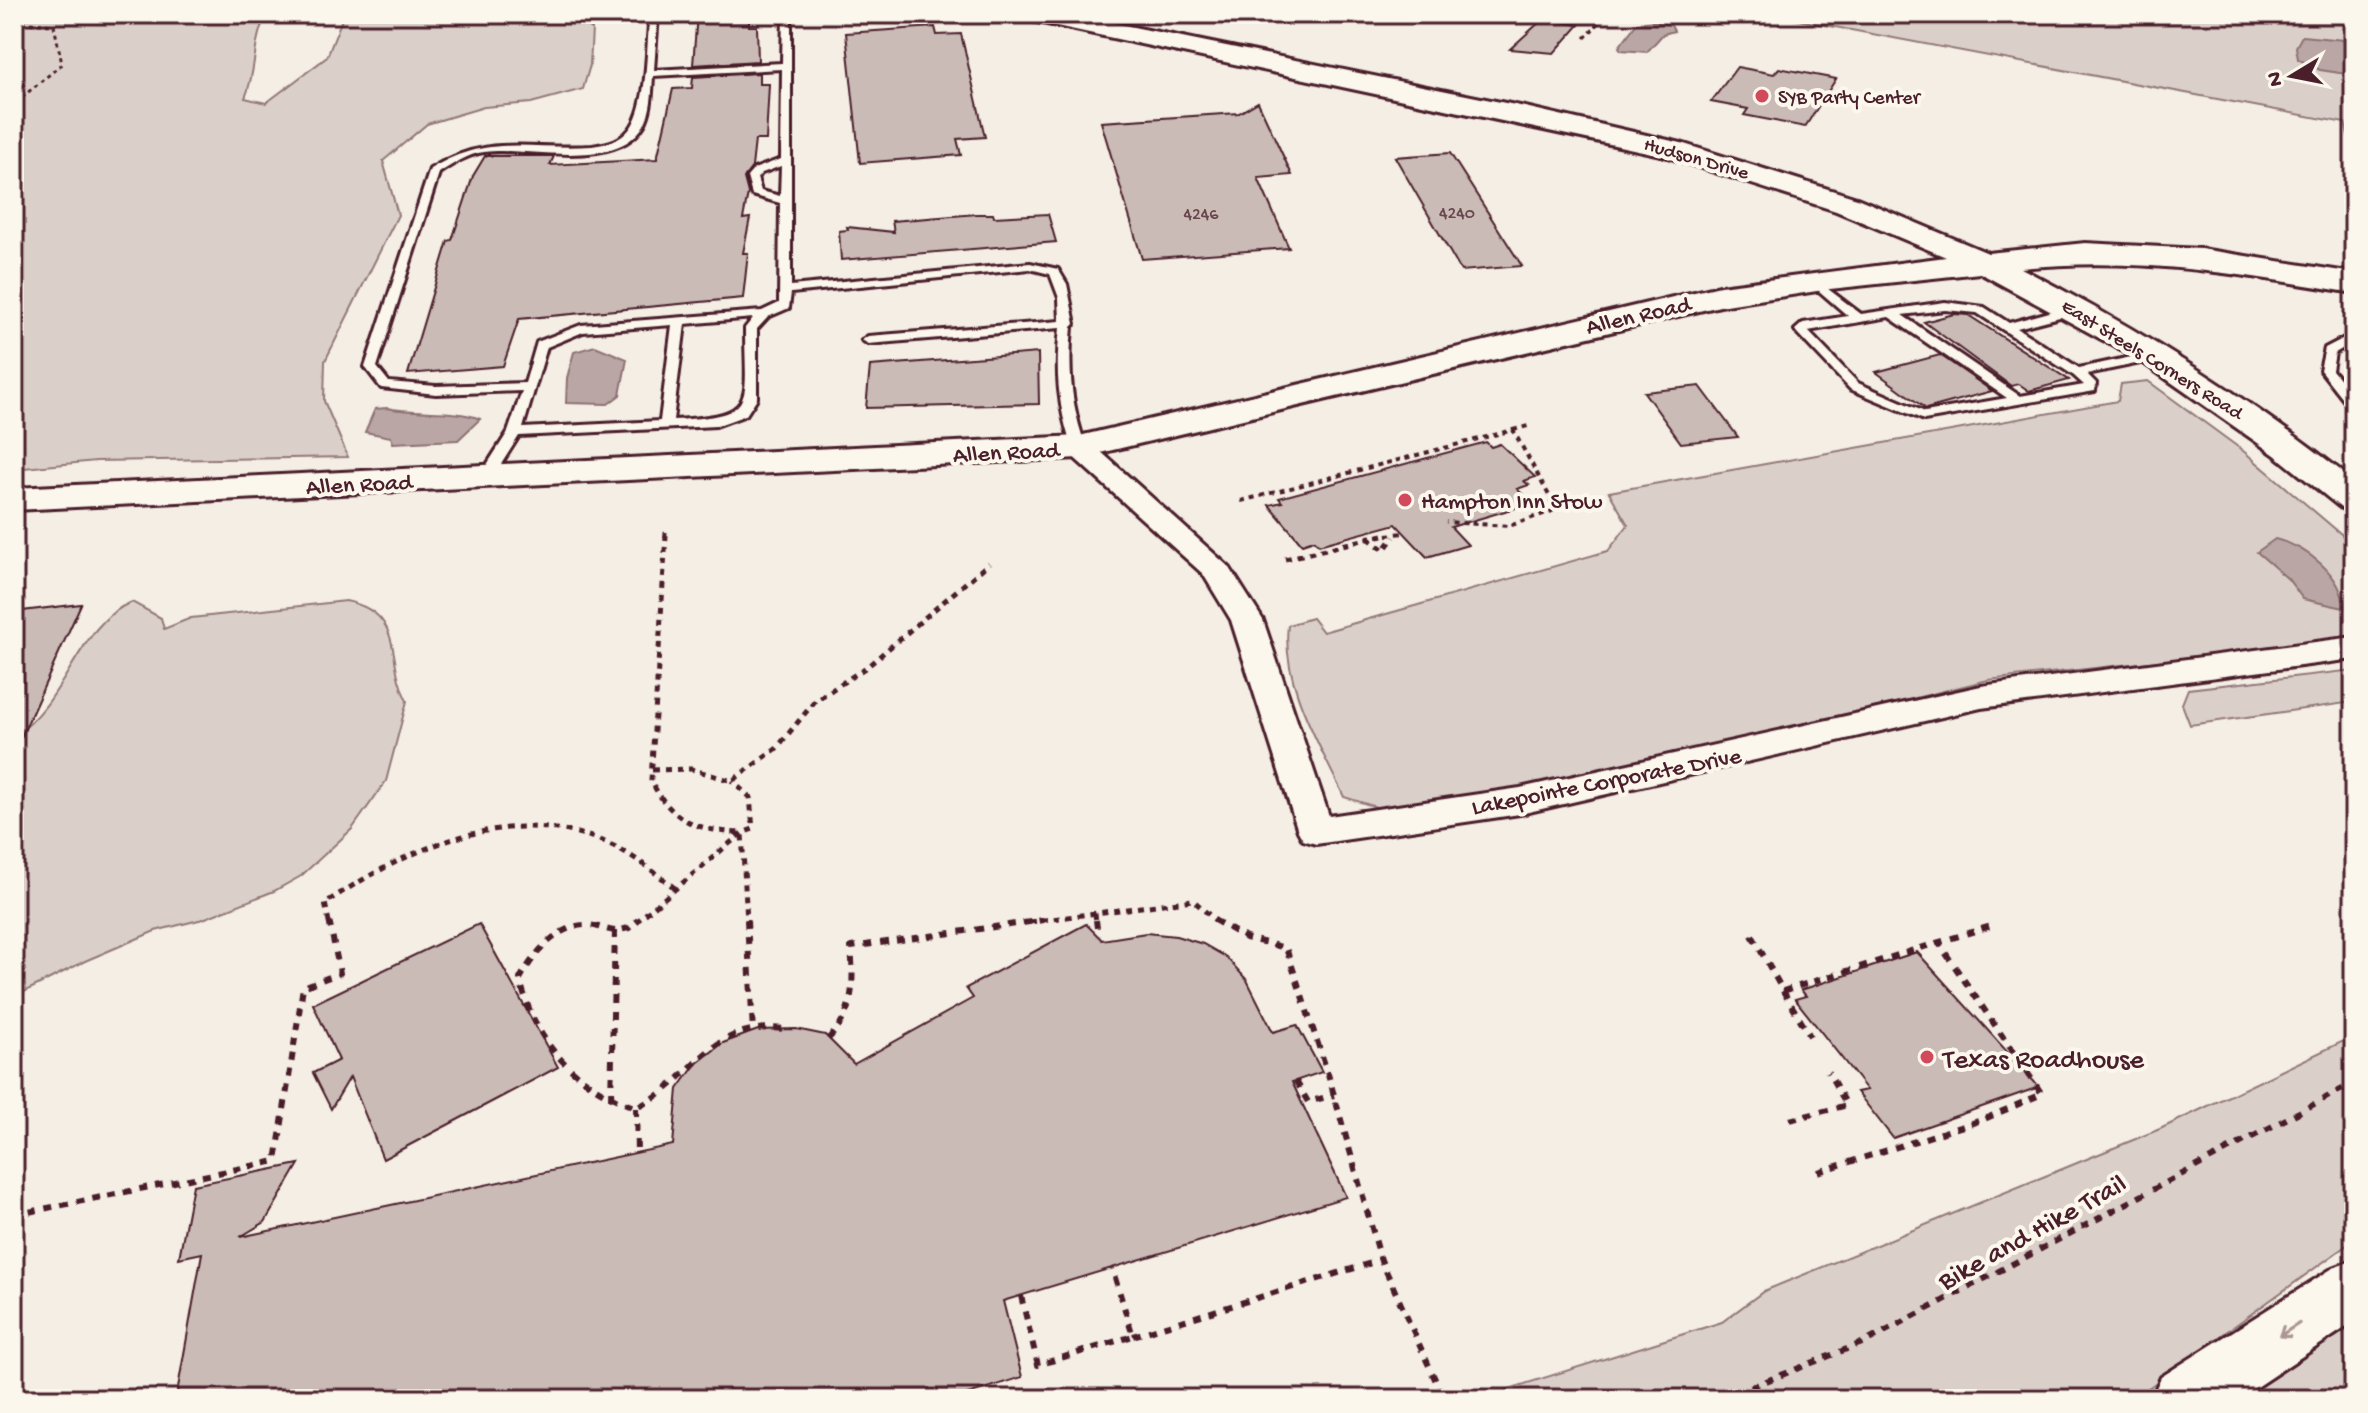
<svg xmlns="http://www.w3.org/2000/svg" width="2368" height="1413" viewBox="0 0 2368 1413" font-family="'Gochi Hand',sans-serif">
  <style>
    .green { fill: #dbd0c9; stroke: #92787a; stroke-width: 2 }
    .water { fill: #baa7a5; stroke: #8d7174; stroke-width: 2 }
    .building { fill: #cabbb6; stroke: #4a1f2b; stroke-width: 2 }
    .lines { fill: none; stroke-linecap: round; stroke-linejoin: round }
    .lane-casing { stroke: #4a1f2b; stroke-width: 6 }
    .street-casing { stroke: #4a1f2b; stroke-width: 6 }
    .secondary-casing { stroke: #4a1f2b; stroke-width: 6 }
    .highway-casing { stroke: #4a1f2b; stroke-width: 6 }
    .path-far3 { stroke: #4a1f2b; stroke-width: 3; stroke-dasharray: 4 4; stroke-linecap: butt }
    .path-far2 { stroke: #4a1f2b; stroke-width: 4; stroke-dasharray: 5 5; stroke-linecap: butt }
    .path-far1 { stroke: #4a1f2b; stroke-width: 5; stroke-dasharray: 6 6; stroke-linecap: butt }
    .path { stroke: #4a1f2b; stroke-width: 6; stroke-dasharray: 8 8; stroke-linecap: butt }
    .lane { fill: #fbf7ec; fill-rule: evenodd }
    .street { fill: #fbf7ec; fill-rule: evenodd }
    .secondary { fill: #fbf7ec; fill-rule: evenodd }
    .highway { fill: #fbf7ec; fill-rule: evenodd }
    .oneway { stroke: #ab9695 }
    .poi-dot { fill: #d1495b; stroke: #fbf7ec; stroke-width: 3 }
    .labels { text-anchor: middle; stroke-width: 8; stroke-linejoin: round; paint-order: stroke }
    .far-number-label { font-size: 18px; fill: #6a464e }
    .far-poi-label { font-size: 20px; fill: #4a1f2b; stroke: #fbf7ec; text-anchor: start }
    .far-street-label { font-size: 20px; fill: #4a1f2b; stroke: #fbf7ec }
    .street-label { font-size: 24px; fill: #4a1f2b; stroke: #fbf7ec }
    .poi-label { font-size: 24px; fill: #4a1f2b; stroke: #fbf7ec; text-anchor: start }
    .near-poi-label { font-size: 28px; fill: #4a1f2b; stroke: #fbf7ec; text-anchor: start }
    .near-street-label { font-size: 28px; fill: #4a1f2b; stroke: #fbf7ec }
  </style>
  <rect width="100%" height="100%" fill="#f4eee4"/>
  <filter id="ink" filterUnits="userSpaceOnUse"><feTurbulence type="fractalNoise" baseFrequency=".0125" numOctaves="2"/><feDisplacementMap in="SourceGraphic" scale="16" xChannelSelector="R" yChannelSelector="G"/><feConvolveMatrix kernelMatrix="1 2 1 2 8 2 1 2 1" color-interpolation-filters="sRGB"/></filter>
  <g filter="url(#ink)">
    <g class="green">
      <path d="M 14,14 L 267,14 C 252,39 257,71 245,98 L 266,103 L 327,57 L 344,14 L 569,14 L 592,29 L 590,65 L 583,89 L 531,103 L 484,107 L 427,124 L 383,161 L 398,215 L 325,361 L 324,401 L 348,457 L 96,461 L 14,469 Z"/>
      <polygon points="1766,14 2354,14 2354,158 2345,123"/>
      <path d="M 2148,381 L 2242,450 L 2354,545 L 2354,639 L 1988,680 L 1762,736 L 1539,785 L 1386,810 L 1344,797 C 1320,745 1281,683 1288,625 L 1312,618 L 1323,632 L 1608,551 L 1628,525 L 1609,492 L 2118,401 L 2121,384 Z"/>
      <path d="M 346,601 C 407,614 385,660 407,701 L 386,781 L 352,829 L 301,876 L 274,891 L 203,919 L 155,931 L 85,961 L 14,997 L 14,736 C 68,701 78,623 132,602 L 161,618 L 164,629 L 191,618 Z"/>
      <polygon points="2354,670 2354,702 2190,725 2182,704 2188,689"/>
      <polygon points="2354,1036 2354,1240 2133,1399 1477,1399 1722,1322 1764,1291 2160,1129"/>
      <polygon points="2354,1312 2354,1399 2235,1399"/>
    </g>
    <g class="water">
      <polygon points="1654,21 1671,25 1674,31 1663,34 1647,52 1621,50 1619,47 1637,23"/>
      <polygon points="2302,36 2354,41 2354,75 2320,70 2298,59 2296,47"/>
      <polygon points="595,346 627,359 620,395 608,404 566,403 567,378 574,352"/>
      <path d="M 387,408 C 414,414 458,409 480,419 L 458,440 L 393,443 L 391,437 L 365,432 L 375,409 Z"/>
      <path d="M 2275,539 C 2306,546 2343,575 2344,608 L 2303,599 L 2288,579 L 2257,552 Z"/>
    </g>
    <g class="building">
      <polygon points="697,14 749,14 749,26 757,26 758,61 693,65"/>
      <polygon points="1543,19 1579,25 1554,53 1510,49"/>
      <polygon points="935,27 937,35 961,34 985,137 957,139 961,155 860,163 846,33"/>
      <polygon points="1737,67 1774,74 1779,68 1836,79 1805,127 1744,115 1748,109 1711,102"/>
      <polygon points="759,73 759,84 769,84 766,140 755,140 752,167 744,178 748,193 743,219 750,218 743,253 748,253 743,298 519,319 503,366 408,374 448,241 452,240 473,176 485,156 554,156 550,165 657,159 673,89 692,88 693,77"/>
      <polygon points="1258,102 1292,175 1258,178 1289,248 1142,259 1101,122 1239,113"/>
      <polygon points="1450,153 1522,266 1461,271 1395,157"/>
      <polygon points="977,214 993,214 994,217 1048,214 1056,242 841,260 839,231 848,230 847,227 894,232 892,221"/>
      <polygon points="1954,314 1968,315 2069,380 2029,391 2019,384 2011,386 1924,322"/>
      <polygon points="1038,353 1039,404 866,408 870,366"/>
      <polygon points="1940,355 1992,391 1926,409 1876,372"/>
      <polygon points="1700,386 1738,437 1681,443 1644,392"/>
      <polygon points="1486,442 1491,447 1500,444 1535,477 1524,481 1529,485 1517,489 1532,503 1451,527 1468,545 1427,557 1396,524 1319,545 1314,540 1302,544 1269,505 1282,502 1279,498"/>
      <polygon points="81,604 14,753 14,612"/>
      <polygon points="479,924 558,1067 383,1159 350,1077 331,1109 313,1073 339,1060 313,1004"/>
      <polygon points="1086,924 1102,940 1146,933 1176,936 1203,944 1226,957 1247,980 1273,1032 1297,1025 1322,1072 1292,1082 1346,1197 1003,1301 1022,1377 952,1399 176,1399 202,1253 179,1258 193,1185 299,1164 265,1222 240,1237 673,1145 678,1089 696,1064 723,1043 758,1030 796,1029 825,1035 854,1064 973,998 966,988"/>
      <polygon points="1917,952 2039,1087 1893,1138 1857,1092 1867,1090 1795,999 1806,996 1801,990"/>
    </g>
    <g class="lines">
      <g class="lane-casing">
        <g id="lane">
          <path d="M 650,14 L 658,14 L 654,70 L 782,63 L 783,14 L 791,14 L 791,286 L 1030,263 L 1058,269 L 1067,284 L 1075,324 L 1072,327 C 1068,370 1071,406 1086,447 L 1084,450 L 1074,450 L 1072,447 C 1058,407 1055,371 1060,328 L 868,344 L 862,340 L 868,336 L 1060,321 L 1059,298 L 1050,274 L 1030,269 L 791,293 L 789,308 L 768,317 L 757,329 L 757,398 L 746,415 L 716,426 L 519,436 L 491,480 L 486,481 L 479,477 L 508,432 L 522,391 L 436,394 L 381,388 L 365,367 L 430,169 C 488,133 528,150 592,146 C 604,144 617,142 626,133 C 649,113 646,44 650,14 ZM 782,69 L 781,159 L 754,169 L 747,177 L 752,195 L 780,203 L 779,303 L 762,311 L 581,325 L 537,342 L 525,383 L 436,386 L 389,382 L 377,367 L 439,173 C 453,164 468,154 484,152 C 529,146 616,172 644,125 C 652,111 652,91 653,76 ZM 781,166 L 780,196 L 761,191 L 757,178 L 762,173 ZM 753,318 L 745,328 C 745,404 759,416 673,420 L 685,324 ZM 672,325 L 660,421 L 523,428 L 547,347 L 583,332 Z"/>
          <path d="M 1815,279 L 1861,314 L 1945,302 L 1984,307 L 2009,323 L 2075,305 L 2079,306 L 2079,312 L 2017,328 L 2079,368 L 2155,352 L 2161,356 L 2155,360 L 2087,374 L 2096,383 L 2095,391 L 1924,420 L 1850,389 L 1797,333 L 1795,330 L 1803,323 L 1848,316 L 1811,284 L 1811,280 ZM 1945,310 L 1977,313 L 2073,375 L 2084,385 L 2020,396 L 1902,315 ZM 1889,317 L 2007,398 L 1925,412 L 1858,383 L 1808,331 Z"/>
          <polygon points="2354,333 2354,342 2335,353 2332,370 2354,396 2354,408 2349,407 2320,370 2325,348"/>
        </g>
      </g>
      <g class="street-casing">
        <polygon id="street" points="1079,439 1089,441 1230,568 1263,620 1329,816 1520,788 1981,686 2354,637 2354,659 1981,708 1520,814 1316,844 1303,840 1298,831 1231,620 1203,574 1069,453 1065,447 1069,441"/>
      </g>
      <g class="secondary-casing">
        <path id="secondary" d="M 1021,14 L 1070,14 L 1525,107 L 1681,143 L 1857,198 L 1988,253 L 2085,243 L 2201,249 L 2354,273 L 2354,293 C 2240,274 2136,256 2021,268 C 2139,329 2250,398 2354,481 L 2354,511 L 2341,508 L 2275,455 L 2138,359 L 1980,273 L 1830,289 L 1720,306 L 1079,458 L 14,510 L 14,488 L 1079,436 L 1720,286 L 1946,257 L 1836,211 L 1661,155 L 1033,21 Z"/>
      </g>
      <g class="highway-casing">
        <polygon id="highway" points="2354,1260 2354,1322 2238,1399 2151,1399 2161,1377 2333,1268"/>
      </g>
      <g class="path-far3">
        <polyline points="966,14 1011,24"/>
        <polyline points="14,22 54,25 62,64 14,104"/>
        <polyline points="1585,38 1601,21 1601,14"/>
      </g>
      <g class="path-far2">
        <polyline points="1513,430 1528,426"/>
        <polyline points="1241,501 1513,430 1551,499 1552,511 1509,526 1446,522"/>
        <polyline points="665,537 666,529"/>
        <polyline points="1367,537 1405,533"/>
      </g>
      <g class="path-far1">
        <path d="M 666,535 L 651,780 C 670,821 699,831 742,833 L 747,922"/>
        <polyline points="1368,538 1384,550 1394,537"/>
        <polyline points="1285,559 1383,535"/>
        <polyline points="652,770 691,769 732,781 776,749 815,701 868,666 989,563"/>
        <polyline points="1095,913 1096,922"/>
        <path d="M 329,922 L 325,903 C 408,849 506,802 605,842 C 631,853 654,872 676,889"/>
        <polyline points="636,922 742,833 753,829 750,797 732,781"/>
        <polyline points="1030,922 1193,900 1217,922"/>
      </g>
      <g class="path">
        <polyline points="747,920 753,1032"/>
        <polyline points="1096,920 1098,936"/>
        <polyline points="1214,920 1246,938 1286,948 1328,1074 1381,1260 1444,1399"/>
        <path d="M 615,931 C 606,930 598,926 589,925 C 558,923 533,955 520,979 C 535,1045 575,1084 636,1108 C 698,1078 707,1021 786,1029"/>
        <polyline points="1752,935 1783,991 1994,925"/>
        <polyline points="1783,991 1810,1036"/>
        <path d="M 828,1039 C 855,1012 854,983 851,947 L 1044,920"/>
        <polyline points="1296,1081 1308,1102 1334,1095"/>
        <polyline points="611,1099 615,931 629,928 638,920"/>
        <polyline points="636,1108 637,1152"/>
        <polyline points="1790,1120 1847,1105 1828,1072"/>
        <polyline points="1818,1172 1982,1120 2042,1094 1938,942"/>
        <polyline points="14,1215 276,1161 303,987 340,973 329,920"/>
        <polyline points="1021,1296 1038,1365 1133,1336 1112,1268"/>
        <polyline points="1133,1336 1381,1260"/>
        <polyline points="1721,1399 1867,1341 2354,1083"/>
      </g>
      <use href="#lane" class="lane"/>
      <use href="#street" class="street"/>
      <use href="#secondary" class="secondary"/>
      <use href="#highway" class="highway"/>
    </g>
    <defs><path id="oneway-shaft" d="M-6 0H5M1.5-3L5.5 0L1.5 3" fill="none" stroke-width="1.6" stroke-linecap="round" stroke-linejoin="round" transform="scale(2)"/></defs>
    <use class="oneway" href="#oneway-shaft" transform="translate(2289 1330) rotate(147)"/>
  </g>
  <g class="poi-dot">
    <circle cx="1762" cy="96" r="8"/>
    <circle cx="1405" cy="500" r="8"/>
    <circle cx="1927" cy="1057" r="8"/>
  </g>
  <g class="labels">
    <g class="far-number-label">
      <text x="1457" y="218">4240</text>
      <text x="1201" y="219">4246</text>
    </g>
    <g class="far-poi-label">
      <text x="1778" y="103">SYB Party Center</text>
    </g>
    <g class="far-street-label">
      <text transform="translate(1697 157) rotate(16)" y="7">Hudson Drive</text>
      <text transform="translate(2153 358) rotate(32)" y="7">East Steels Corners Road</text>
    </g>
    <g class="street-label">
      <text transform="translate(1638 314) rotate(-13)" y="8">Allen Road</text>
      <text transform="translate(1006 451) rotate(-3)" y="8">Allen Road</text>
      <text transform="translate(359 483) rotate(-3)" y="8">Allen Road</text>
      <text transform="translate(1606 780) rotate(-11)" y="8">Lakepointe Corporate Drive</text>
    </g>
    <g class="poi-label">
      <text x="1421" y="508">Hampton Inn Stow</text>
    </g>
    <g class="near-poi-label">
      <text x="1943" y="1067">Texas Roadhouse</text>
    </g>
    <g class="near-street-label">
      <text transform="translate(2031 1230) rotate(-29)" y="10">Bike and Hike Trail</text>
    </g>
  </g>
  <rect width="2368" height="1413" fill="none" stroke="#fbf7ec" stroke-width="48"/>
  <rect x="24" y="24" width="2320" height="1365" fill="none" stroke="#4a1f2b" stroke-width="3" filter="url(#ink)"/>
  <g transform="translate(2292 76) rotate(260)" stroke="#fbf7ec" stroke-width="6" paint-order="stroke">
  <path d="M0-6L14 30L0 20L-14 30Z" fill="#4a1f2b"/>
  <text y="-12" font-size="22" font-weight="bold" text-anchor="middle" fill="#4a1f2b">N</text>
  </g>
</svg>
